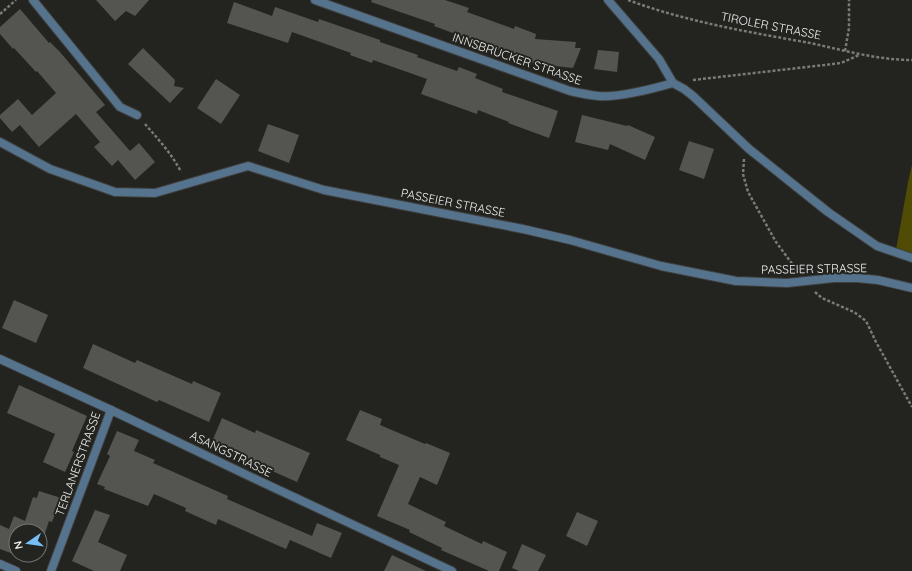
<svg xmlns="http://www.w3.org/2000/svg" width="912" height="571" viewBox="0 0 912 571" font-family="Quicksand,sans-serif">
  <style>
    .green { fill: #504b05 }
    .building { fill: #545451 }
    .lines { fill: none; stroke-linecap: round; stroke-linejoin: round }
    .minor-casing { stroke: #3f3f3d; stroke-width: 10 }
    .tertiary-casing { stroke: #3f3f3d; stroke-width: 10 }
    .path { stroke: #7a7a78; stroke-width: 2.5; stroke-dasharray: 3 2; stroke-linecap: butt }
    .minor { stroke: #55738c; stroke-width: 8 }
    .tertiary { stroke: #55738c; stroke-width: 8 }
    .labels { text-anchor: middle; stroke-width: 4; stroke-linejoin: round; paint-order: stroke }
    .street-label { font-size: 12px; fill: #eeeeec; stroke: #232320 }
  </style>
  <rect width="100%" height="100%" fill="#232320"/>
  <polygon class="green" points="912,165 912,254 896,250 908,182"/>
  <g class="building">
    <polygon points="96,0 149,0 135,16 126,11 115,21"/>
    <polygon points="372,0 445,0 469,8 467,12 514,29 515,26 536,34 535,39 576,42 575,48 581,48 573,68 536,64 434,26 435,24 371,2"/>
    <polygon points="234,2 272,16 275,7 318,22 319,19 380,40 380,42 418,55 417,57 457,71 459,67 477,74 475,78 503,89 502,92 558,111 549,138 508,123 509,122 478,110 477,114 421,94 427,79 373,60 372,63 350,55 351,53 292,32 288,43 227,23"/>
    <polygon points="20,9 49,43 50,42 60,52 105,105 96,112 130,151 139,143 155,162 135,180 118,160 112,166 94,147 100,142 76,114 39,147 20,125 12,132 0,118 0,115 18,99 32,115 56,93 37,71 36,72 14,48 13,49 0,34 0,27"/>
    <polygon points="143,48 175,80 174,86 184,88 170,103 128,64"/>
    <polygon points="598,50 619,52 617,72 594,69"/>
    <polygon points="216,79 240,95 221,124 197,108"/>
    <polygon points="582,115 627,126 628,125 655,137 645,160 610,144 608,150 575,142"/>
    <polygon points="268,124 299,135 289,163 258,151"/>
    <polygon points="689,141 714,149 704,179 679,170"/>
    <polygon points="14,300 48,315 36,343 2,328"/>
    <polygon points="93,344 135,363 137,360 192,384 193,381 221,393 209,422 159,400 157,402 83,368"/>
    <polygon points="19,385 87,416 72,451 74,452 65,472 43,462 55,434 7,413"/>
    <polygon points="360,410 382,419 380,425 425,444 426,443 450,453 437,485 420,477 408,504 446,522 444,526 482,544 483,541 507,552 499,571 489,571 441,550 442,548 409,532 410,530 377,516 399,465 380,457 380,455 346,440"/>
    <polygon points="222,418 255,433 256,430 310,453 297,482 211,444"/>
    <polygon points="117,431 139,440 134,451 155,460 153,463 228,496 227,499 312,536 317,523 342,533 331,558 290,540 286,549 218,519 216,525 185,511 186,508 154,494 148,506 104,489 105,487 97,484 110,456 107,454"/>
    <polygon points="39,491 61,498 52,522 49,521 40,548 40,531 16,531 16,555 0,549 0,525 9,529 14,516 25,521 33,497 37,498"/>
    <polygon points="95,510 110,515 98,542 127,555 120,571 94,571 72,561"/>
    <polygon points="577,512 598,521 587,546 566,536"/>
    <polygon points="522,544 546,555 538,571 519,571 512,568"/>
    <polygon points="392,555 426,571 384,571"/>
  </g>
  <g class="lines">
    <g class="minor-casing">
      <g id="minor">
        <polyline points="33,0 120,107 137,115"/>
        <path d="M 315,0 L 570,91 C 579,93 589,95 598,96 C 619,98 652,89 673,83"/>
        <polyline points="608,0 659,59 673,83 684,89 693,96 749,149 828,212 877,246 912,258"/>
        <polyline points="0,142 50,169 115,192 155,193 248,166 324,190 523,229 570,240 661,266 736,281 787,283 834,278 857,278 878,280 912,288"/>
        <polyline points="0,564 16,571"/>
        <polyline points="51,571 111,410"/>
      </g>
    </g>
    <g class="tertiary-casing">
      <polyline id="tertiary" points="0,359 111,410 251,477 452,571"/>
    </g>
    <g class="path">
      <path d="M 628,0 C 687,22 749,32 810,43 C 843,50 877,60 912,60"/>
      <polyline points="0,14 16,0"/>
      <polyline points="845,51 849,28 849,0"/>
      <polyline points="693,80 833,64 841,63 859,55"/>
      <path d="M 145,124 C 158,139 172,154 181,172"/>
      <polyline points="744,159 743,174 748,192 776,242 796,269"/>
      <polyline points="815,292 822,298 854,312 866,321 876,342 912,407"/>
    </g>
    <use href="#minor" class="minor"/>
    <use href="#tertiary" class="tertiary"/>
  </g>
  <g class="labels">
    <g class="street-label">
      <text transform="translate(771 26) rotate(11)" y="4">TIROLER STRASSE</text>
      <text transform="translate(517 59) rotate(19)" y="4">INNSBRUCKER STRASSE</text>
      <text transform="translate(453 203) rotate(11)" y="4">PASSEIER STRASSE</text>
      <text transform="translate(814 269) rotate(-1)" y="4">PASSEIER STRASSE</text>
      <text transform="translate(231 454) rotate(26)" y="4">ASANGSTRASSE</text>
      <text transform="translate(78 464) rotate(-70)" y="4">TERLANERSTRASSE</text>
    </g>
  </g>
  <g transform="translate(28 543) rotate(257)"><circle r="19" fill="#232320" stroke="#747472"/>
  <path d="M0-3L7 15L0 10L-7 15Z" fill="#78bff8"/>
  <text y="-6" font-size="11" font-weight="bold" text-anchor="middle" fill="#eeeeec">N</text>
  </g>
</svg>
